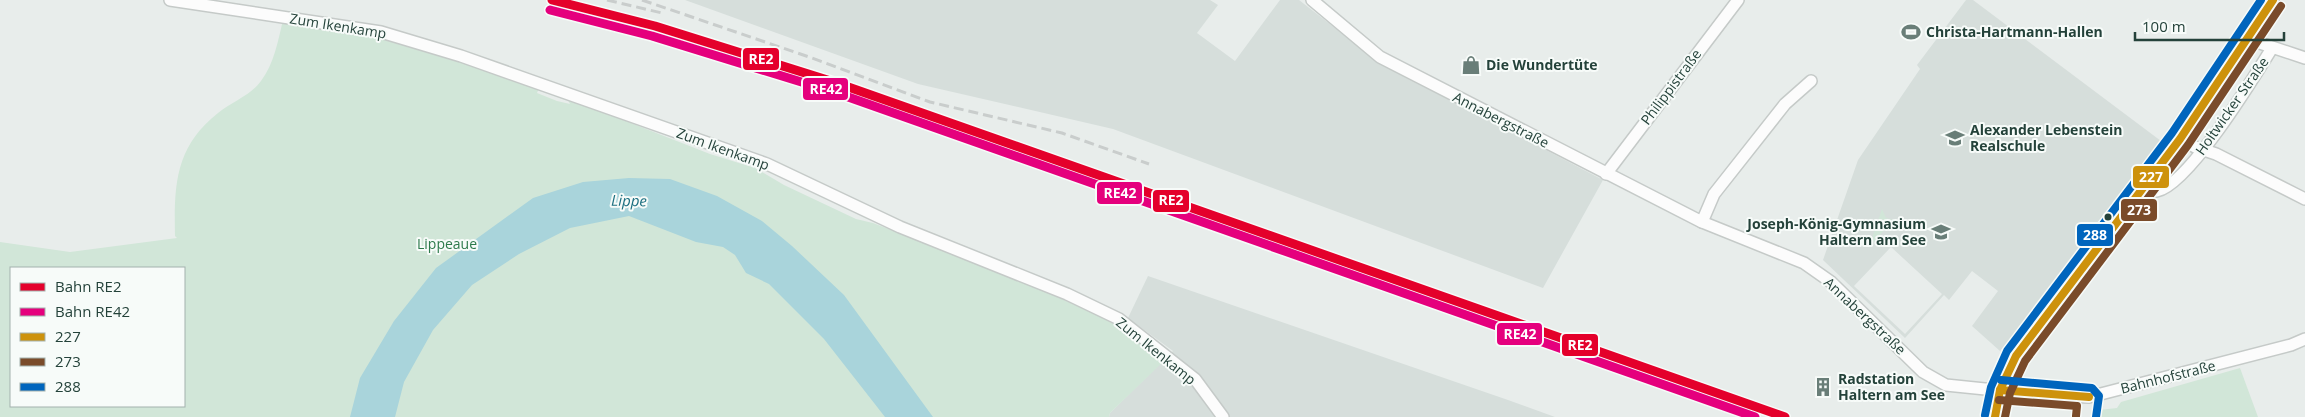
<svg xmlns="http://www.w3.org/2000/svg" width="2305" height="417" viewBox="0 0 2305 417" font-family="'Open Sans',sans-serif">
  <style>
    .built { fill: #d6dedb; fill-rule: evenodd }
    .green { fill: #d1e6d8; fill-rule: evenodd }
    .water { fill: #a9d4db }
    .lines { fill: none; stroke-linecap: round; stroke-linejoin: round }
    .minor-casing { stroke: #c5cac8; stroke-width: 14 }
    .minor { stroke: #fcfcfc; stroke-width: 11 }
    .rail { stroke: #c9cdcc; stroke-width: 3; stroke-dasharray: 10 5; stroke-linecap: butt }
    .bus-1-casing { stroke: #f7fbf9; stroke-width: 11 }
    .bus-2-casing { stroke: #f7fbf9; stroke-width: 11 }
    .bus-3-casing { stroke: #f7fbf9; stroke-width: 11 }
    .bus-1 { stroke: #cd920c; stroke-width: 8 }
    .bus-2 { stroke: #7a4b2a; stroke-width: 8 }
    .bus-3 { stroke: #0065bd; stroke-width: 8 }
    .rail-1-casing { stroke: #f7fbf9; stroke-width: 12 }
    .rail-2-casing { stroke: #f7fbf9; stroke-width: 12 }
    .rail-1 { stroke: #e4002b; stroke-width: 9 }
    .rail-2 { stroke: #e5007d; stroke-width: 9 }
    .bus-dot { fill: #24423a; stroke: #f7fbf9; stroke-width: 2 }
    .labels { text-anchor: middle; stroke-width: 4; stroke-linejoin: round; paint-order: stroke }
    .street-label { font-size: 14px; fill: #24423a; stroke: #f7fbf9 }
    .poi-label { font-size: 14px; font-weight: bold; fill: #24423a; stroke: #f7fbf9; text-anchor: start }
    .park-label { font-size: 14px; fill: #2d7a4b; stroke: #f7fbf9 }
    .water-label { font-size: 15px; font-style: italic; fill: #1c6f80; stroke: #f7fbf9 }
    .line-badge { stroke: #f7fbf9; stroke-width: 2 }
    .badge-label { font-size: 14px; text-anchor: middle; font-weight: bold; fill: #fff }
  </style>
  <rect width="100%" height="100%" fill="#e8edeb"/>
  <g class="built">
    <polygon points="685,0 1210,0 1218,5 1197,33 1235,61 1280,0 1299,0 1380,63 1603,180 1543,288 1113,129 918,84"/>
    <path d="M 1966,0 L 1973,0 L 2161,141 L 2039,307 L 2000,351 L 1972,326 L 1998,291 L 1972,271 L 1949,300 L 1944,295 L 1905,338 L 1823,260 L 1858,160 L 1920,69 L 1917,65 ZM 1891,247 L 1942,294 L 1905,334 L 1854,286 Z"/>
    <polygon points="1148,276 1508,400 1555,417 1109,417 1110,413 1173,351 1128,318"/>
  </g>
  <g class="green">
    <path d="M 283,20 L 397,34 L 539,88 L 537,93 L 557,101 L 570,104 L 567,98 L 710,154 L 755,168 L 784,185 L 856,219 L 873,223 L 1021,280 L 1111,322 L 1165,360 L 1110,413 L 1109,417 L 0,417 L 0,242 L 70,252 L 177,238 L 175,236 C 174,185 175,147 218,113 C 232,102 251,95 261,81 C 274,64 278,41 283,20 ZM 11,268 L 184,268 L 184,406 L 11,406 Z"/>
    <polygon points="1882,209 1886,218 1893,220 1896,218 1873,242 1871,241"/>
    <polygon points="2240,368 2258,417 2098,417 2099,410 2117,408 2121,402"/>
  </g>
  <polygon class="water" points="629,178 670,179 717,196 762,221 792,246 844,295 933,417 885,417 824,339 769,284 746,273 735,255 723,247 696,242 629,216 570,228 519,254 472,285 433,330 404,382 395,417 350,417 360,378 394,321 436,268 533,198 583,182"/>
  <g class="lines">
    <g class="minor-casing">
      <g id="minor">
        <polyline points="170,0 381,32 461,56 767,164 900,227 1067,294 1119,319 1195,379 1223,417"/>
        <polyline points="1312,0 1380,57 1702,222 1804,263 1831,282 1923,372 1946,385 2044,395 2089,397 2291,345 2305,339"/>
        <polyline points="2248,39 2305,58"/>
        <polyline points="2180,139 2195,147 2216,154 2305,199"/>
        <polyline points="1606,174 1738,0"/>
        <path d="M 2141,190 C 2146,190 2153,192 2157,191 C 2189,184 2254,77 2272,48"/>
        <polyline points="1702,222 1714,194 1785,104 1811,81"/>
        <polyline points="2000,390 2016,356 2180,139 2273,0"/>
      </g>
    </g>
    <use href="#minor" class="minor"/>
    <g class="rail">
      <polyline points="607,0 662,13"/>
      <polyline points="642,0 812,58 930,102 1062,133 1149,164"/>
    </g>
    <g class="bus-1-casing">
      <g id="bus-1">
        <polyline points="2000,390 2089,397"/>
        <polyline points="1995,417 2000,390 2016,356 2180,139 2273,0"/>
      </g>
    </g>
    <g class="bus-2-casing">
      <g id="bus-2">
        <polyline points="1999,400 2077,406 2076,416"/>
        <polyline points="2005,417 2010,393 2025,361 2188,145 2281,6"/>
      </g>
    </g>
    <g class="bus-3-casing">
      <g id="bus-3">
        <polyline points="2001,380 2092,388 2099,396 2096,417"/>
        <polyline points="1985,415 1991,387 2007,351 2172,133 2261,0"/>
      </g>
    </g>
    <use href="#bus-1" class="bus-1"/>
    <use href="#bus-2" class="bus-2"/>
    <use href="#bus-3" class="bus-3"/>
    <g class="rail-1-casing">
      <polyline id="rail-1" points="552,0 655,26 837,83 1785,417"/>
    </g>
    <g class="rail-2-casing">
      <polyline id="rail-2" points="550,10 652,36 834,92 1755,417"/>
    </g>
    <use href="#rail-1" class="rail-1"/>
    <use href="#rail-2" class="rail-2"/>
  </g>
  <defs>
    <g id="stadium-bare" transform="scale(1.5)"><path d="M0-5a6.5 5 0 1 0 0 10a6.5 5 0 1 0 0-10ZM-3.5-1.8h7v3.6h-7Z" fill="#697e78" stroke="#f7fbf9" stroke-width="2.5" paint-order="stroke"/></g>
    <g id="shop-bare" transform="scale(1.5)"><path d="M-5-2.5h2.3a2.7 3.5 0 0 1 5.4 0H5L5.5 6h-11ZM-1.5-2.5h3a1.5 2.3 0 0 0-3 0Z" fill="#697e78" stroke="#f7fbf9" stroke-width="2.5" paint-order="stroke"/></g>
    <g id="school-bare" transform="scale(1.5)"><path d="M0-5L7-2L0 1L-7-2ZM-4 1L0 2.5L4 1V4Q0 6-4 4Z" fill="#697e78" stroke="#f7fbf9" stroke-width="2.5" paint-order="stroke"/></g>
    <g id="building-bare" transform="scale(1.5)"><path d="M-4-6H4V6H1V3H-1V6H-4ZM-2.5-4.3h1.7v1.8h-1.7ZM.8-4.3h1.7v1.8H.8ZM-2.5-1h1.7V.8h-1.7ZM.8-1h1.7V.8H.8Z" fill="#697e78" stroke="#f7fbf9" stroke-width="2.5" paint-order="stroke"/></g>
  </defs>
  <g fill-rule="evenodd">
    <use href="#stadium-bare" x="1911" y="32"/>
    <use href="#shop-bare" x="1471" y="65"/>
    <use href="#school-bare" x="1955" y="138"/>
    <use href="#school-bare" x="1941" y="232"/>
    <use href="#building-bare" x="1823" y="387"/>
  </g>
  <circle class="bus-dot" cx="2108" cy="217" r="4.5"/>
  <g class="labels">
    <g class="street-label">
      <text transform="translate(338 26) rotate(9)" y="5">Zum Ikenkamp</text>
      <text transform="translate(1671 87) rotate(-53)" y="5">Philippistraße</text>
      <text transform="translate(2232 106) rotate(-55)" y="5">Holtwicker Straße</text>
      <text transform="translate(1501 120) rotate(27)" y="5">Annabergstraße</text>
      <text transform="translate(723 149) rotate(20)" y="5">Zum Ikenkamp</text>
      <text transform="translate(1865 316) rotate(43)" y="5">Annabergstraße</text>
      <text transform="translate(1156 351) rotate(39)" y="5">Zum Ikenkamp</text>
      <text transform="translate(2168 377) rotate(-14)" y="5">Bahnhofstraße</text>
    </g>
    <g class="poi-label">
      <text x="1926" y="37">Christa-Hartmann-Hallen</text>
      <text x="1486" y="70">Die Wundertüte</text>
      <text x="1970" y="135">Alexander Lebenstein<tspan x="1970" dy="16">Realschule</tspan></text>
      <text x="1926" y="229" text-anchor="end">Joseph-König-Gymnasium<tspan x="1926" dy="16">Haltern am See</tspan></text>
      <text x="1838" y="384">Radstation<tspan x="1838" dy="16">Haltern am See</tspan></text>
    </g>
    <g class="park-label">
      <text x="447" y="249">Lippeaue</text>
    </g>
    <g class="water-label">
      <text transform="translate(629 201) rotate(1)" y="5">Lippe</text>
    </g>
  </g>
  <g class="line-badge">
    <rect x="742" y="47" width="38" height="24" rx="5" fill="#e4002b"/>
    <rect x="802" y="77" width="47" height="24" rx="5" fill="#e5007d"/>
    <rect x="2132" y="165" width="38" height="24" rx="5" fill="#cd920c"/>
    <rect x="1096" y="181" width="47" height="24" rx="5" fill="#e5007d"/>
    <rect x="1152" y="189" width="38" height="24" rx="5" fill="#e4002b"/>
    <rect x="2120" y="198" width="38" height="24" rx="5" fill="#7a4b2a"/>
    <rect x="2076" y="223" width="38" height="24" rx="5" fill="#0065bd"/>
    <rect x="1496" y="322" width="47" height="24" rx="5" fill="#e5007d"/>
    <rect x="1561" y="333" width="38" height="24" rx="5" fill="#e4002b"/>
  </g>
  <g class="badge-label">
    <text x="761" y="64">RE2</text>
    <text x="826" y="94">RE42</text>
    <text x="2151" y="182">227</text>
    <text x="1120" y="198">RE42</text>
    <text x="1171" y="205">RE2</text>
    <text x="2139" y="215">273</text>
    <text x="2095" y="240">288</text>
    <text x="1520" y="339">RE42</text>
    <text x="1580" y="350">RE2</text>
  </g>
  <rect x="10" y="267" width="175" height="140" fill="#f7fbf9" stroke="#a3b1ad"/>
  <rect x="20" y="283" width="25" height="8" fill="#e4002b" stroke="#a3b1ad"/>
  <text x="55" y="292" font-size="15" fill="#24423a">Bahn RE2</text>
  <rect x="20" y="308" width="25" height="8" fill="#e5007d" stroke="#a3b1ad"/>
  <text x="55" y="317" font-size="15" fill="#24423a">Bahn RE42</text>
  <rect x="20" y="333" width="25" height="8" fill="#cd920c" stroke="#a3b1ad"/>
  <text x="55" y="342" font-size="15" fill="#24423a">227</text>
  <rect x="20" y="358" width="25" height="8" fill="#7a4b2a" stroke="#a3b1ad"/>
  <text x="55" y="367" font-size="15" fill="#24423a">273</text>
  <rect x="20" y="383" width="25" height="8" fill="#0065bd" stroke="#a3b1ad"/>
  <text x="55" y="392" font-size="15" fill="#24423a">288</text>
  <path d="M2135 32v8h149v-8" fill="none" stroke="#24423a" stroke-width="2.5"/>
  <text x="2142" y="32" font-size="15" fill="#24423a" stroke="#f7fbf9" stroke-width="4" paint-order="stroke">100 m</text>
</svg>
